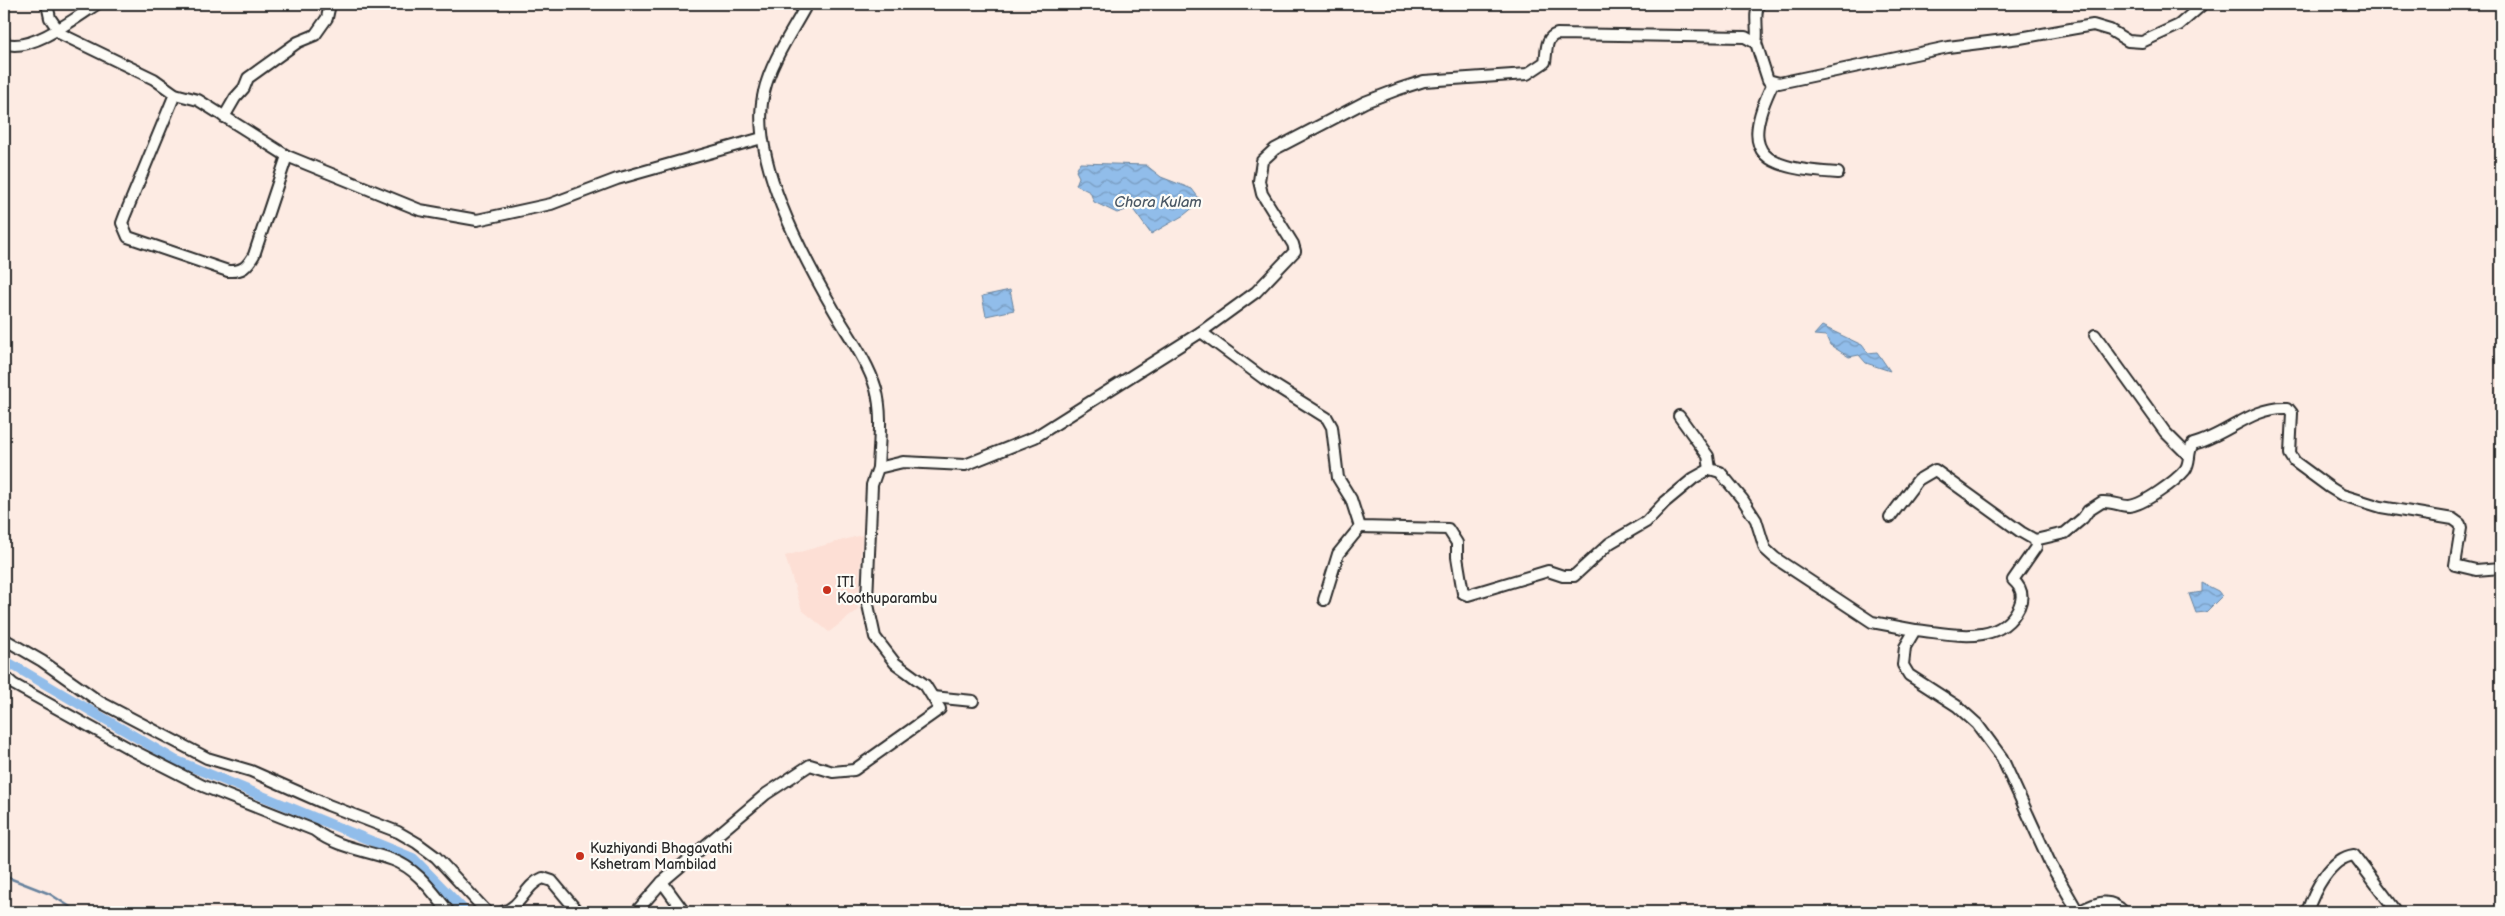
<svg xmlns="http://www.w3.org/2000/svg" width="2505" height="916" viewBox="0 0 2505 916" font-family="'Balsamiq Sans',sans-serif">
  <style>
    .built { fill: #fddfd5 }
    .water { fill: url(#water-waves); stroke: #68839e }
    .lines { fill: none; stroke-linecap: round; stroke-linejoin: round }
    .stream { stroke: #68839e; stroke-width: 2.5 }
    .canal { stroke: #91bdea; stroke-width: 10 }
    .street-casing { stroke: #2b2b2b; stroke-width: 14 }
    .street { stroke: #fdfcf7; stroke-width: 10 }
    .poi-dot { fill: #c8321e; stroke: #fdfcf7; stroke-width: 2 }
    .labels { text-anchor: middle; stroke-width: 4.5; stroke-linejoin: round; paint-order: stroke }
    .poi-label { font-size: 14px; fill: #2b2b2b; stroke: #fdfcf7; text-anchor: start }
    .water-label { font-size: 15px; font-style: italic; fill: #4a5764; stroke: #fdfcf7 }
  </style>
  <defs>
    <pattern id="water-waves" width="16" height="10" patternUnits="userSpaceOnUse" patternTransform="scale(1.25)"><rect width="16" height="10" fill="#91bdea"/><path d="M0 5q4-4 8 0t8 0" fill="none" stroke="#779abe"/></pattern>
  </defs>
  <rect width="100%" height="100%" fill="#fdebe3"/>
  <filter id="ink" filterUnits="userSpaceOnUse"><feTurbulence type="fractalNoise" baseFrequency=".02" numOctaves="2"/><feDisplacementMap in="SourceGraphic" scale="10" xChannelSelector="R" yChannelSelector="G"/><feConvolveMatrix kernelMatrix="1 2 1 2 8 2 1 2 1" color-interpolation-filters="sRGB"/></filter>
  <g filter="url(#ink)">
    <polygon class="built" points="862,535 858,610 829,632 802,610 785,556"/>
    <g class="water">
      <polygon points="1080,163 1146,165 1161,177 1192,189 1201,201 1184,215 1151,234 1132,208 1117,213 1094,202 1090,192 1076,185 1079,177 1076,171"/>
      <polygon points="1010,290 1014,310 986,316 982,296"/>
      <polygon points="1822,326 1862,345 1868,353 1877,352 1890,371 1866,363 1859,355 1849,357 1830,345 1826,336 1814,335"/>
      <polygon points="2202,583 2218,591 2222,596 2206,612 2196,613 2189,594 2202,592"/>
    </g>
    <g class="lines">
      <polyline class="stream" points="4,876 50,894 78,912"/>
      <polyline class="canal" points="4,660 175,760 413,858 466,912"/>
      <g class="street-casing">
        <g id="street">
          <polyline points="47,4 50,18 61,34 154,79 175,94 198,100 287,156 420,210 477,220 551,204 617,179 762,138"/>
          <path d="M 807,4 C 792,32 771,61 764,92 C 748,156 803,257 835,312 C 849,336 868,362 876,389 C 883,414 879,443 878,468"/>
          <path d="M 4,43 C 28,54 76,18 97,4"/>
          <path d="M 1756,43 C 1759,31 1753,15 1759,4"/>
          <path d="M 1773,83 C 1736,159 1767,168 1838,173"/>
          <path d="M 175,94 L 125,215 L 122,223 L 128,237 L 228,271 C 242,272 247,267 254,255 L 287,156"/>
          <polyline points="224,117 235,98 244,88 248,78 298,42 315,35 327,18 330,4"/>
          <polyline points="1201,332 1263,378 1327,418 1332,427 1338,478 1351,499 1360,527 1448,529 1457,543 1457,557 1463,593 1468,595 1548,571 1563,576 1574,576 1610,543 1646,522 1665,502 1694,478 1710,469 1720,472 1743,500 1756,520 1765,549 1775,558 1872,622 1915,630 1905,647 1903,665 1909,675 1957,706 1977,724 2002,758 2051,865 2078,912"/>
          <polyline points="2095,335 2165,432 2189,456"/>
          <polyline points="1679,416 1708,456 1710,469"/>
          <polyline points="1890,517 1918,480 1935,470 2021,532 2035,540"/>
          <polyline points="1324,600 1338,554 1360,527"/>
          <path d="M 1915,630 C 1951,633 1999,648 2019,607 C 2024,596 2022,588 2013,580 L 2036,547 L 2035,540 L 2065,533 L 2083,518 L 2088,511 L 2102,502 C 2111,501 2120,506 2129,506 C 2143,505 2176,481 2185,470 C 2191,462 2187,452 2193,444 C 2226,436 2252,406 2288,408 L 2292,413 L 2290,454 L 2295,462 L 2329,487 L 2342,495 L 2381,507 L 2453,519 L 2460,524 L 2461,528 L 2455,565 L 2476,570 L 2501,568"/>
          <polyline points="4,639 42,661 100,702 207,758 251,771 328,805 398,832 417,843 436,857 487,912"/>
          <path d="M 4,676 L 13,684 L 130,749 L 203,786 L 314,830 C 337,848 366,850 393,860 C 418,869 433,893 449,912"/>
          <polyline points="933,697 973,701"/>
          <path d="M 503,912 C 522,906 525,885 543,878 L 552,881 L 578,912"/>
          <polyline points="636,912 662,882"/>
          <path d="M 684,912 L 662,882 L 766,794 L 810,765 L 833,772 L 854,770 L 940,709 L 925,685 L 895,663 L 875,637 L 867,600 L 872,485 L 878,468 L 903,462 L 965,465 L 1035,437 L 1201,332 L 1256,292 L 1295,251 L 1293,244 L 1262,194 L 1259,181 L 1262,161 L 1275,149 L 1365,102 L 1399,89 L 1424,81 L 1527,74 L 1545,62 C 1547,51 1545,37 1557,34 L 1745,37 L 1756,43 L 1768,80 L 1779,83 L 1948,47 L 2020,38 L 2093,25 L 2110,30 L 2128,41 L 2142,42 L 2179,25 L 2203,4"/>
          <path d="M 2078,912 C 2096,903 2109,896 2124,912"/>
          <path d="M 2307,912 C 2314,891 2330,858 2354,855 L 2397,912"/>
        </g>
      </g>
      <use href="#street" class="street"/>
    </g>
  </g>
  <g class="poi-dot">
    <circle cx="827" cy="590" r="5"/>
    <circle cx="580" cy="856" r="5"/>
  </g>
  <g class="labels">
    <g class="poi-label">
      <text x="837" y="587">ITI<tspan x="837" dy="16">Koothuparambu</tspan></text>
      <text x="590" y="853">Kuzhiyandi Bhagavathi<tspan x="590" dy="16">Kshetram Mambilad</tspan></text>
    </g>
    <g class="water-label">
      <text x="1158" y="207">Chora Kulam</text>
    </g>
  </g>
  <rect width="2505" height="916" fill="none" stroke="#fdfcf7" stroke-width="20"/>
  <rect x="10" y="10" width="2485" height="896" fill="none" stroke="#2b2b2b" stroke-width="2" filter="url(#ink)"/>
</svg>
